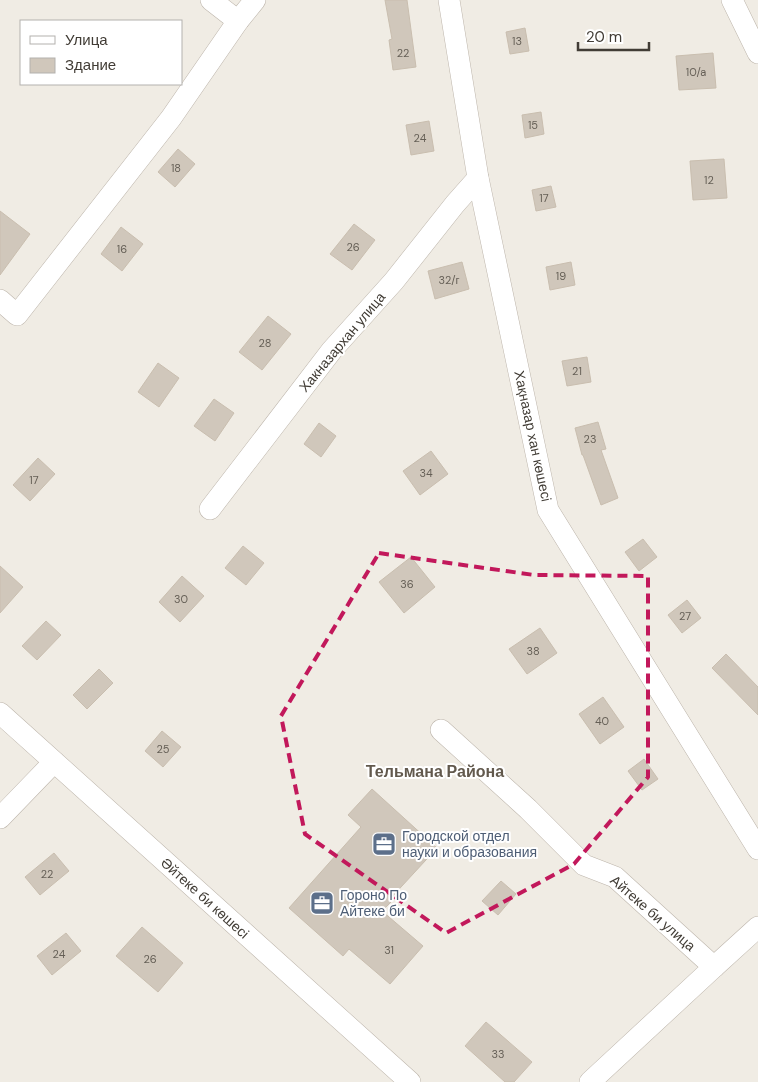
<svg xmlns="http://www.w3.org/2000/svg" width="758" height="1082" viewBox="0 0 758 1082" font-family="'DM Sans',sans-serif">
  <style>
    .building { fill: #d0c7bb; stroke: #c9beaf }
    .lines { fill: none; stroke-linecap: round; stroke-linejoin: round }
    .minor-casing { stroke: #bdb5ab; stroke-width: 22 }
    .minor { stroke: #fff; stroke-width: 21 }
    .marked { fill: none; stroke: #c2185b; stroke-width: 4; stroke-dasharray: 10 6; stroke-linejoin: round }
    .labels { text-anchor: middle; stroke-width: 4; stroke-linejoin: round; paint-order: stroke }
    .number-label { font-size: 11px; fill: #655f56 }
    .street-label { font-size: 14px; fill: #413c35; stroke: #fff }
    .service-label { font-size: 14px; fill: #4e5e75; stroke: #fff; text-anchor: start }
    .quarter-label { font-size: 16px; font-weight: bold; fill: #62594d; stroke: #fff }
  </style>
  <rect width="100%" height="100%" fill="#f0ece4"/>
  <g class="building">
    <polygon points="385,0 407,0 416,67 393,70 389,40 392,39"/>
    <polygon points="525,28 529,51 510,54 506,32"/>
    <polygon points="713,53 716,88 679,90 676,56"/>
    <polygon points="541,112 544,134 525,138 522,115"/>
    <polygon points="429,121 434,151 411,155 406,125"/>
    <polygon points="178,149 195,164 175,187 158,172"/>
    <polygon points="724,159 727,198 693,200 690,161"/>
    <polygon points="551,186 556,207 536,211 532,190"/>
    <polygon points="0,211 30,234 0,275"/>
    <polygon points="354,224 375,240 352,270 330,254"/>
    <polygon points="121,227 143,244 122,271 101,254"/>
    <polygon points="462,262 469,289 435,299 428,271"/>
    <polygon points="571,262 575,285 550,290 546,267"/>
    <polygon points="268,316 291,334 262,370 239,352"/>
    <polygon points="587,357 591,382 567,386 562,361"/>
    <polygon points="158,363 179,378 159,407 138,392"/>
    <polygon points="214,399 234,413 215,441 194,426"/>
    <polygon points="598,422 606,449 601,450 618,498 601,505 583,455 582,455 575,428"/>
    <polygon points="319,423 336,436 321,457 304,444"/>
    <polygon points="431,451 448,474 420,495 403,471"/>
    <polygon points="38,458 55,474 30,501 13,485"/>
    <polygon points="643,539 657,557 639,571 625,552"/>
    <polygon points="243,546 264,563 246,585 225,568"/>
    <polygon points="411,557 435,587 404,613 379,582"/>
    <polygon points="0,566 23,587 0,613"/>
    <polygon points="182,576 204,596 180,622 159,602"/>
    <polygon points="687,600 701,618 682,633 668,615"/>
    <polygon points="46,621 61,635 37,660 22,646"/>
    <polygon points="540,628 557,653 527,674 509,649"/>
    <polygon points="726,654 758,687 758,715 712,668"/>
    <polygon points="99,669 113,683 87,709 73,695"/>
    <polygon points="603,697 624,727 600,744 579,714"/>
    <polygon points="162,731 181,747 163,767 145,751"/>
    <polygon points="644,759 658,779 642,790 628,771"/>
    <polygon points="372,789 437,848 390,899 392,901 382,911 423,946 390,984 349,949 343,956 289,908 361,827 348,815"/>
    <polygon points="54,853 69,871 40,895 25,877"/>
    <polygon points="501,881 516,894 498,915 482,901"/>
    <polygon points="142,927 183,963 158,992 116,956"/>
    <polygon points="66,933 81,951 52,975 37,956"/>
    <polygon points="486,1022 532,1062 514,1082 505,1082 465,1046"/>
  </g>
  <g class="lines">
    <g class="minor-casing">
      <g id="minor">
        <polyline points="211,0 238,21"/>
        <polyline points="449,0 478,178 548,510 758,849"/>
        <polyline points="732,0 758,53"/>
        <polyline points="0,300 17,315 171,118 238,21 255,0"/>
        <polyline points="210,509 332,350 394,281 455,204 478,178"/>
        <polyline points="0,713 410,1082"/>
        <polyline points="441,730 528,809 584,865 615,877 714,967 590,1082"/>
        <polyline points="0,818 54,762"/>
        <polyline points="714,967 758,927"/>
      </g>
    </g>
    <use href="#minor" class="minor"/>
  </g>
  <path class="marked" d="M 379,553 L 534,575 L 648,576 L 648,777 L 574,864 L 446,933 L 305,834 L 281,716 Z"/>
  <defs>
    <g id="office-square" transform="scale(1.25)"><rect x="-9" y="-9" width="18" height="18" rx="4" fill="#5c6f8a" stroke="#fff"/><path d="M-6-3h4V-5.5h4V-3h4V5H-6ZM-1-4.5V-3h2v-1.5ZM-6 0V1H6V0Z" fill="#fff"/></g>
  </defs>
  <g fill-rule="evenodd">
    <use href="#office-square" x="384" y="844"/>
    <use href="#office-square" x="322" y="903"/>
  </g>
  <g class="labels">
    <g class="number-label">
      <text x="517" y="45">13</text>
      <text x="403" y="57">22</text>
      <text x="696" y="76">10/a</text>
      <text x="533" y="129">15</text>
      <text x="420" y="142">24</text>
      <text x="176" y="172">18</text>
      <text x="709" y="184">12</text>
      <text x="544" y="202">17</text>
      <text x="353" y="251">26</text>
      <text x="122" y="253">16</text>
      <text x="561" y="280">19</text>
      <text x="449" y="284">32/г</text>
      <text x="265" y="347">28</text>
      <text x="577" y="375">21</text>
      <text x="590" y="443">23</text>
      <text x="426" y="477">34</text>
      <text x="34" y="484">17</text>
      <text x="407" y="588">36</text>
      <text x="181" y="603">30</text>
      <text x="685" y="620">27</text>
      <text x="533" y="655">38</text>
      <text x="602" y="725">40</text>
      <text x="163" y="753">25</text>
      <text x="47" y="878">22</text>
      <text x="389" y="954">31</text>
      <text x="59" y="958">24</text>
      <text x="150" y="963">26</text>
      <text x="498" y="1058">33</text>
    </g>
    <g class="street-label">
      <text transform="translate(342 342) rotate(-50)" y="5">Хакназархан улица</text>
      <text transform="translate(533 436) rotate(78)" y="5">Хақназар хан көшесі</text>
      <text transform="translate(205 898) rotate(42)" y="5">Әйтеке би көшесі</text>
      <text transform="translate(653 913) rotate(41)" y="5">Айтеке би улица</text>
    </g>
    <g class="service-label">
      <text x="402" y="841">Городской отдел<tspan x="402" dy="16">науки и образования</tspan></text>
      <text x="340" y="900">Гороно По<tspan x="340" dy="16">Айтеке би</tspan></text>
    </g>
    <g class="quarter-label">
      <text x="435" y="777">Тельмана Района</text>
    </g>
  </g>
  <rect x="20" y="20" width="162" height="65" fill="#ffffff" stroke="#b3b1ae"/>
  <rect x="30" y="36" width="25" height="8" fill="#ffffff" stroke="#b3b1ae"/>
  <text x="65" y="45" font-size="15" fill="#413c35">Улица</text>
  <rect x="30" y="58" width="25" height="15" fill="#d0c7bb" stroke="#b3b1ae"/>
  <text x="65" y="70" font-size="15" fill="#413c35">Здание</text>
  <path d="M578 42v8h71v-8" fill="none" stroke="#413c35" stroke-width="2.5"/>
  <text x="586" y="42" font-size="15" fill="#413c35" stroke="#ffffff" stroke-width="4" paint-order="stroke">20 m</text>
</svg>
